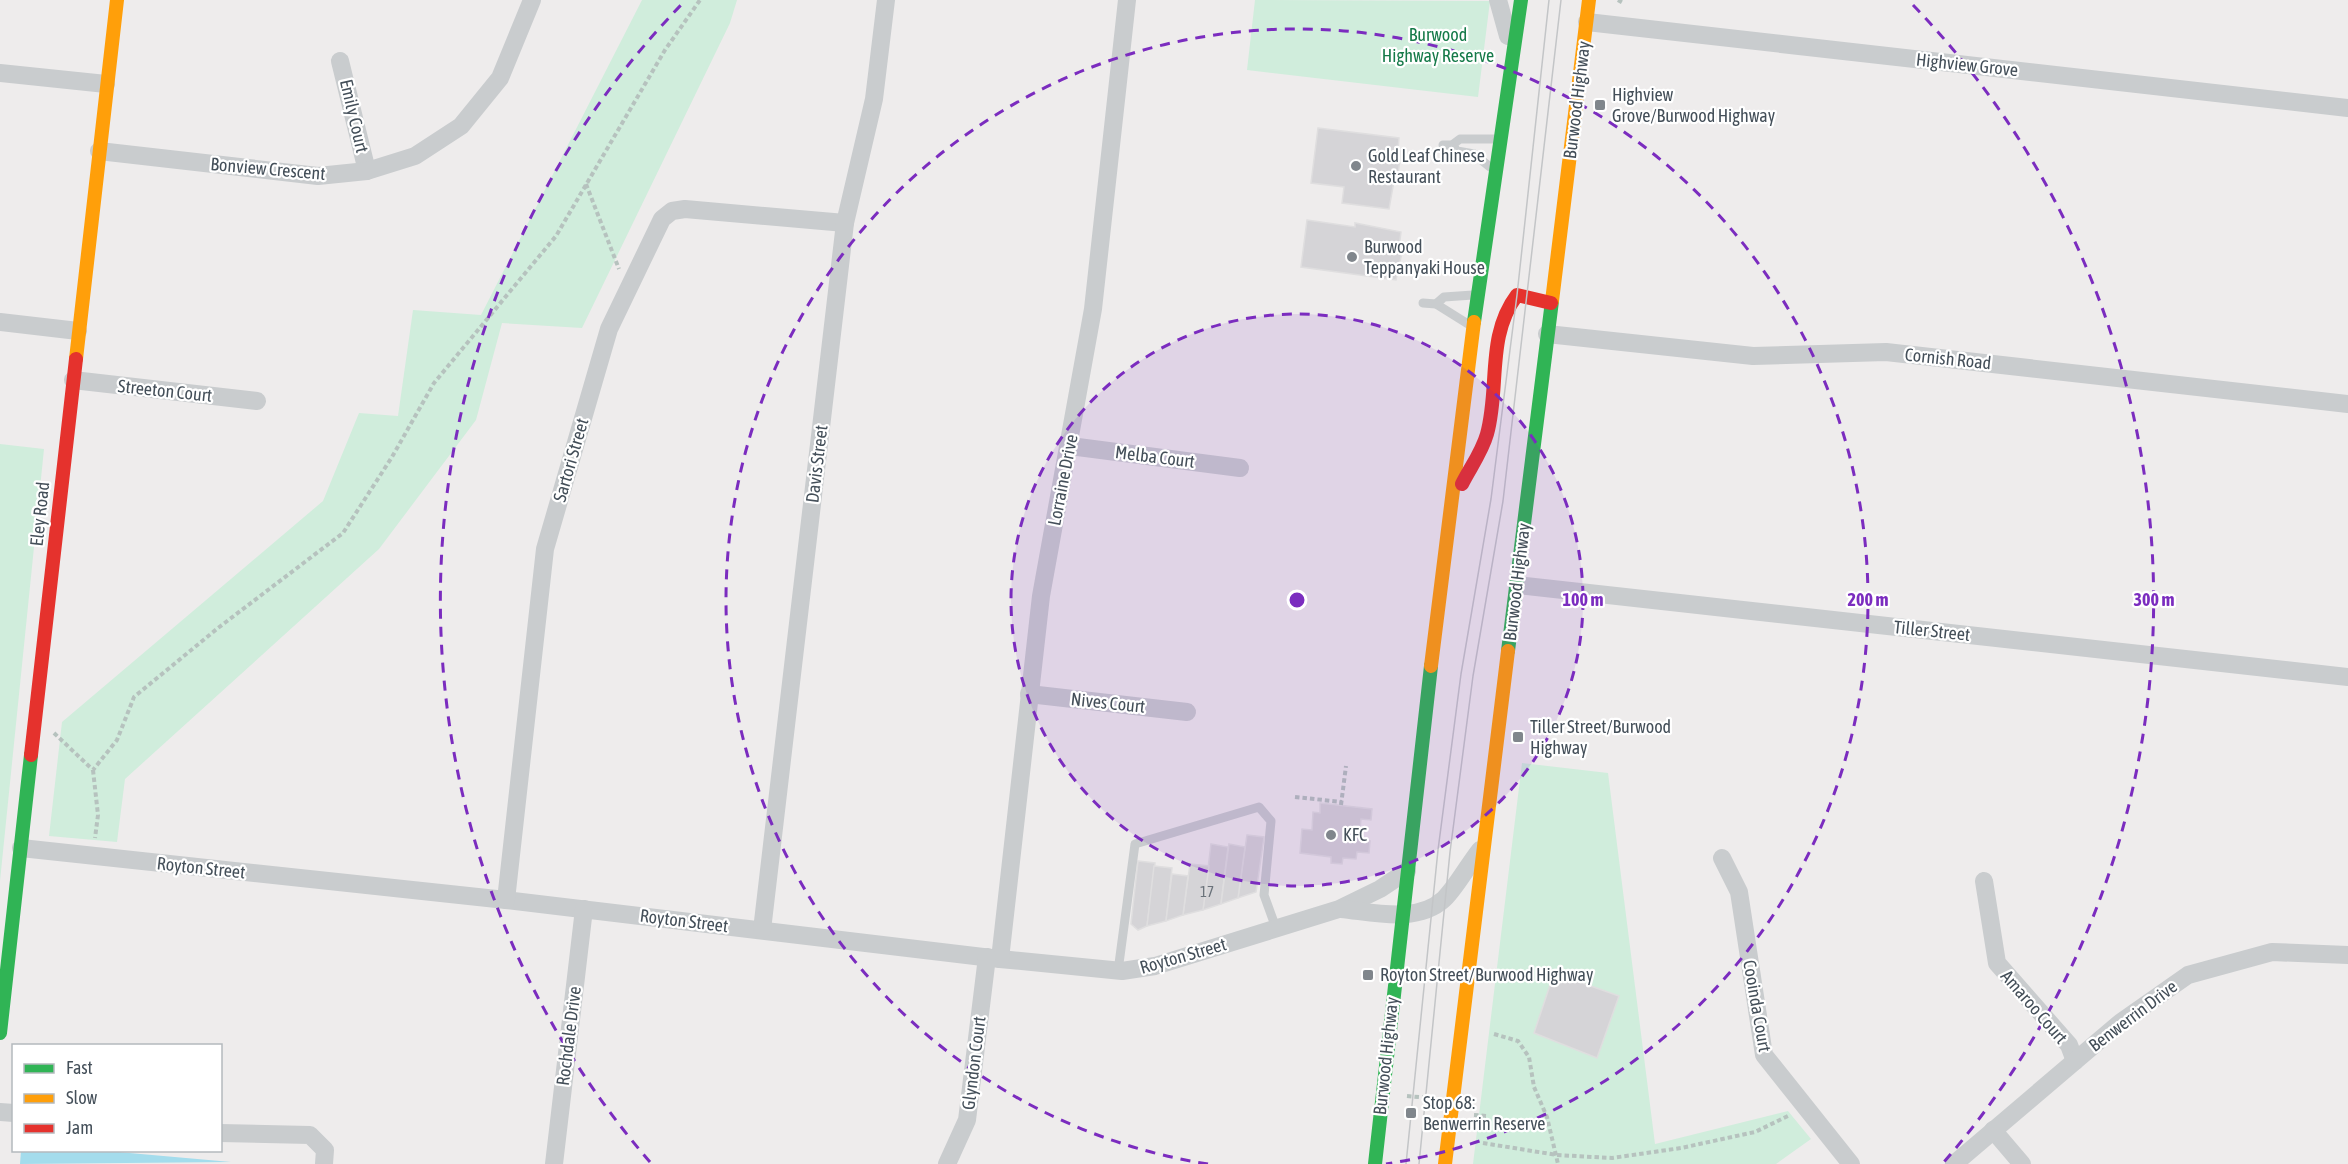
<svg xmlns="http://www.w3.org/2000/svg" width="2348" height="1164" viewBox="0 0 2348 1164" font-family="'Asap Condensed',sans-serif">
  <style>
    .green { fill: #d0eddc }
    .water { fill: #a4dcec }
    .building { fill: #d5d4d7; stroke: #dfdedf; stroke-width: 1.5 }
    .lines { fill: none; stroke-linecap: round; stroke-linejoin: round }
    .path { stroke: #b6c2be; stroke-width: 4; stroke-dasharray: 4.5 3; stroke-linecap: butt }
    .lane { stroke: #c9ccce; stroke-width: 9 }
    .street { stroke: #c9ccce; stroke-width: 18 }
    .fast { stroke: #30b455; stroke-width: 14 }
    .slow { stroke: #ff9f0a; stroke-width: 14 }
    .jam { stroke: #e5322d; stroke-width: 14 }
    .tram { stroke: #c3c5c7; stroke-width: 1.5 }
    .ring { fill: none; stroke: #7b2cbf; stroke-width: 3; stroke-dasharray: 10 8 }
    .poi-dot { fill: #80868c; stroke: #fff; stroke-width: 2 }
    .labels { text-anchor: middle; stroke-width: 4.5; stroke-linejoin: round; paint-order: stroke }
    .number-label { font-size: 15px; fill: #6a727a }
    .park-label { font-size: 18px; fill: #157a49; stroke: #fff }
    .street-label { font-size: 18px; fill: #444f59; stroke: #fff }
    .poi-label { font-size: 18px; fill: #444f59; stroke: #fff; text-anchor: start }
    .centre { fill: #7b2cbf; stroke: #fff; stroke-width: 3 }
    .ring-label { font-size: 18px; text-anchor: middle; font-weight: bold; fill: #7b2cbf; stroke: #fff; stroke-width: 4.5; stroke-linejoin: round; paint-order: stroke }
  </style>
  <rect width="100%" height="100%" fill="#eeecec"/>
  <g class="green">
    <polygon points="642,0 737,0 730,23 582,328 502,323 476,420 379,549 125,779 117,842 49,836 62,722 323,501 359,413 398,416 413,310 481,315"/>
    <polygon points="1255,0 1490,1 1478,97 1247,70"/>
    <polygon points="0,444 44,449 0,881"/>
    <polygon points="1522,763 1608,773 1655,1144 1788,1111 1811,1139 1776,1164 1473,1164"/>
  </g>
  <polygon class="water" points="21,1151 107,1151 231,1162 20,1164"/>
  <g class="building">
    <polygon points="1318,128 1399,138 1398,150 1401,151 1397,182 1394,181 1389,209 1342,203 1344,187 1311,183"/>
    <polygon points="1307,220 1355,227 1355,223 1401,232 1399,247 1403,248 1396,280 1301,267"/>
    <polygon points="1320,803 1372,809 1371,820 1361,819 1359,840 1370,841 1369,853 1357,852 1356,859 1343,858 1342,864 1331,863 1331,857 1300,853 1302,829 1312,830 1313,812 1320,813"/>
    <polygon points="1247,835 1264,837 1256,892 1238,898"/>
    <polygon points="1211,844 1228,847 1221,904 1203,910"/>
    <polygon points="1229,844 1245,847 1238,898 1221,904"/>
    <polygon points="1138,861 1155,863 1147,926 1138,930 1131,924"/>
    <polygon points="1190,864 1209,866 1203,910 1183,915"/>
    <polygon points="1154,866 1172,868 1166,921 1147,926"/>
    <polygon points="1172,874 1188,876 1183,915 1166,921"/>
    <polygon points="1554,973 1619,996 1597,1058 1534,1033"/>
  </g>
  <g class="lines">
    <g class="path">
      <polyline points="1618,0 1623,3"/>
      <polyline points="586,184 619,269"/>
      <polyline points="54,733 93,770 117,740 134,697 218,628 343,533 392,457 434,383 556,236 665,50 700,0"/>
      <polyline points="93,770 98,815 95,838"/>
      <polyline points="1295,797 1342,802"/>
      <polyline points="1341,805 1346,766"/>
      <polyline points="1494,1034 1518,1041 1529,1057 1534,1087 1547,1117 1558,1164"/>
      <polyline points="1407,1096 1429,1098"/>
      <polyline points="1474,1115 1487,1116"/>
      <polyline points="1483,1143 1557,1155 1612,1158 1681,1148 1755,1132 1790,1115"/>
    </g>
    <g class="lane">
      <polyline points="1443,145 1452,145 1460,139 1496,139"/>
      <polyline points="1452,145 1457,151 1474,154 1490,167"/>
      <polyline points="1423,303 1436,304 1468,324"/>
      <polyline points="1436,304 1444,297 1473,295"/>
      <polyline points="1118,971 1135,844 1259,807 1271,821 1264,895 1276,928"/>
    </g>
    <g class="street">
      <polyline points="1498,0 1508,36"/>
      <polyline points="1587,22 2348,108"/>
      <polyline points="340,61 367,171"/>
      <polyline points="0,73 106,84"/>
      <polyline points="99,151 318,176 367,171 415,156 461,126 500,78 532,0"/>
      <polyline points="0,322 78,331"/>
      <polyline points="1547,334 1753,356 1886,352 2348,404"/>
      <polyline points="73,380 257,401"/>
      <polyline points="1070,446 1240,468"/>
      <polyline points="1517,585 2348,677"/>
      <polyline points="1029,694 1187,712"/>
      <polyline points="21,848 506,900 1000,959 1122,971 1155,966 1339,909 1380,889 1407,871"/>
      <polyline points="1722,858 1739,892 1764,1055 1851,1164"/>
      <polyline points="1984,881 1997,963 2069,1045 2075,1061"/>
      <polyline points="506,900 545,549 609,329 662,219 672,211 685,209 845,223"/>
      <path d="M 1341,909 C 1373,912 1417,924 1444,899 C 1457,886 1468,865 1480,850"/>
      <polyline points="762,930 845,223 874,99 886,0"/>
      <polyline points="1000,959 1041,596 1093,309 1127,0"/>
      <polyline points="0,1112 14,1113"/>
      <polyline points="1993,1130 2022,1164"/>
      <polyline points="220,1133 310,1135 325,1150 324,1164"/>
      <polyline points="554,1164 584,909"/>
      <polyline points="947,1164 967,1120 987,957"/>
      <polyline points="1954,1164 2121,1022 2188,975 2272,952 2348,955"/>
    </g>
    <g class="fast">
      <polyline points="1474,322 1521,0"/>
      <polyline points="1508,651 1552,301"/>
      <polyline points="0,1033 31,755"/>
      <polyline points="1375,1164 1431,666"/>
    </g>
    <g class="slow">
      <polyline points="1552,301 1589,0"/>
      <polyline points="76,359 117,0"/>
      <polyline points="1431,666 1474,322"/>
      <polyline points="1445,1164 1508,651"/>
    </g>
    <g class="jam">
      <path d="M 1462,484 C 1470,468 1482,452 1487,434 C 1500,387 1486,336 1517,295 L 1551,303"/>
      <polyline points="31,755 76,359"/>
    </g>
    <g class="tram">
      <polyline points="1406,1164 1438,850 1461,674 1491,499 1517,295 1549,0"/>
      <polyline points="1419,1164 1450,852 1473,676 1503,501 1561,0"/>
    </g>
  </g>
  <circle cx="1297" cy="600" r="286" fill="#7b2cbf" fill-opacity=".12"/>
  <g class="ring">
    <circle cx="1297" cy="600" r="286"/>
    <path d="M1208 1164A571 571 0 1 1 1386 1164"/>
    <path d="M650 1162A857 857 0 0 1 681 5M1913 5A857 857 0 0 1 1944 1162"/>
  </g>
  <g class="poi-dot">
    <rect x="1594" y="99" width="12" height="12" rx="3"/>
    <circle cx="1356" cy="166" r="6"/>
    <circle cx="1352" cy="257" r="6"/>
    <rect x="1512" y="731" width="12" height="12" rx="3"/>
    <circle cx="1331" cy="835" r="6"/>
    <rect x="1362" y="969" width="12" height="12" rx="3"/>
    <rect x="1405" y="1107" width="12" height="12" rx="3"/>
  </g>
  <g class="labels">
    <g class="number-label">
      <text x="1207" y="897">17</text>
    </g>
    <g class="park-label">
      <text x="1438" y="41">Burwood<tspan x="1438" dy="21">Highway Reserve</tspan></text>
    </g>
    <g class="street-label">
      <text transform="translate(1967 65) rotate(6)" y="6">Highview Grove</text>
      <text transform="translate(1577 100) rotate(-83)" y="6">Burwood Highway</text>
      <text transform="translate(354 116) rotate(77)" y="6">Emily Court</text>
      <text transform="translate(268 169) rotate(5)" y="6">Bonview Crescent</text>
      <text transform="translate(1948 359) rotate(6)" y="6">Cornish Road</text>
      <text transform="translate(165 391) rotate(6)" y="6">Streeton Court</text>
      <text transform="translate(1155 457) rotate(7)" y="6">Melba Court</text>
      <text transform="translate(571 460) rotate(-74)" y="6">Sartori Street</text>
      <text transform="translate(817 464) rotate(-83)" y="6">Davis Street</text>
      <text transform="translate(1063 480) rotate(-79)" y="6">Lorraine Drive</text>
      <text transform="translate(40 514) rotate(-84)" y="6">Eley Road</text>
      <text transform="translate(1517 582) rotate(-83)" y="6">Burwood Highway</text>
      <text transform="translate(1932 631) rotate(6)" y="6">Tiller Street</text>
      <text transform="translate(1108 703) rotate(6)" y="6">Nives Court</text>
      <text transform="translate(201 868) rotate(6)" y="6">Royton Street</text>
      <text transform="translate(684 921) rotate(7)" y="6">Royton Street</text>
      <text transform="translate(1183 956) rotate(-16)" y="6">Royton Street</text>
      <text transform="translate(1757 1006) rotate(80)" y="6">Cooinda Court</text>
      <text transform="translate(2034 1007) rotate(49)" y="6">Amaroo Court</text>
      <text transform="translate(2133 1016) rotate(-37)" y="6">Benwerrin Drive</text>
      <text transform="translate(569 1036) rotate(-83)" y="6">Rochdale Drive</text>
      <text transform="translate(1386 1056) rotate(-84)" y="6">Burwood Highway</text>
      <text transform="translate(974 1063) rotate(-83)" y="6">Glyndon Court</text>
    </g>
    <g class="poi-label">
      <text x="1612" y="101">Highview<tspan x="1612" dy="21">Grove/Burwood Highway</tspan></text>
      <text x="1368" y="162">Gold Leaf Chinese<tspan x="1368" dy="21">Restaurant</tspan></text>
      <text x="1364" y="253">Burwood<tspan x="1364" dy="21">Teppanyaki House</tspan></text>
      <text x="1530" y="733">Tiller Street/Burwood<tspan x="1530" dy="21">Highway</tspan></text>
      <text x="1343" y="841">KFC</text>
      <text x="1380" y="981">Royton Street/Burwood Highway</text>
      <text x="1423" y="1109">Stop 68:<tspan x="1423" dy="21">Benwerrin Reserve</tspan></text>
    </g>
  </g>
  <circle cx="1297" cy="600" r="9" class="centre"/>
  <g class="ring-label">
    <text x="1583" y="606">100 m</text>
    <text x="1868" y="606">200 m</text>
    <text x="2154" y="606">300 m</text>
  </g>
  <rect x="12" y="1044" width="210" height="108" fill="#ffffff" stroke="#b4b9bd" stroke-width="1.5"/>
  <rect x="24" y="1064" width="30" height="9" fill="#30b455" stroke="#b4b9bd" stroke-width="1.5"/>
  <text x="66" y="1074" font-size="18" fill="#444f59">Fast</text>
  <rect x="24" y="1094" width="30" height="9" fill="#ff9f0a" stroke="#b4b9bd" stroke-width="1.5"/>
  <text x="66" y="1104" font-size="18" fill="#444f59">Slow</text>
  <rect x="24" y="1124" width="30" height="9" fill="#e5322d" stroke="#b4b9bd" stroke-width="1.5"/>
  <text x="66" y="1134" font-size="18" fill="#444f59">Jam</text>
</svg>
